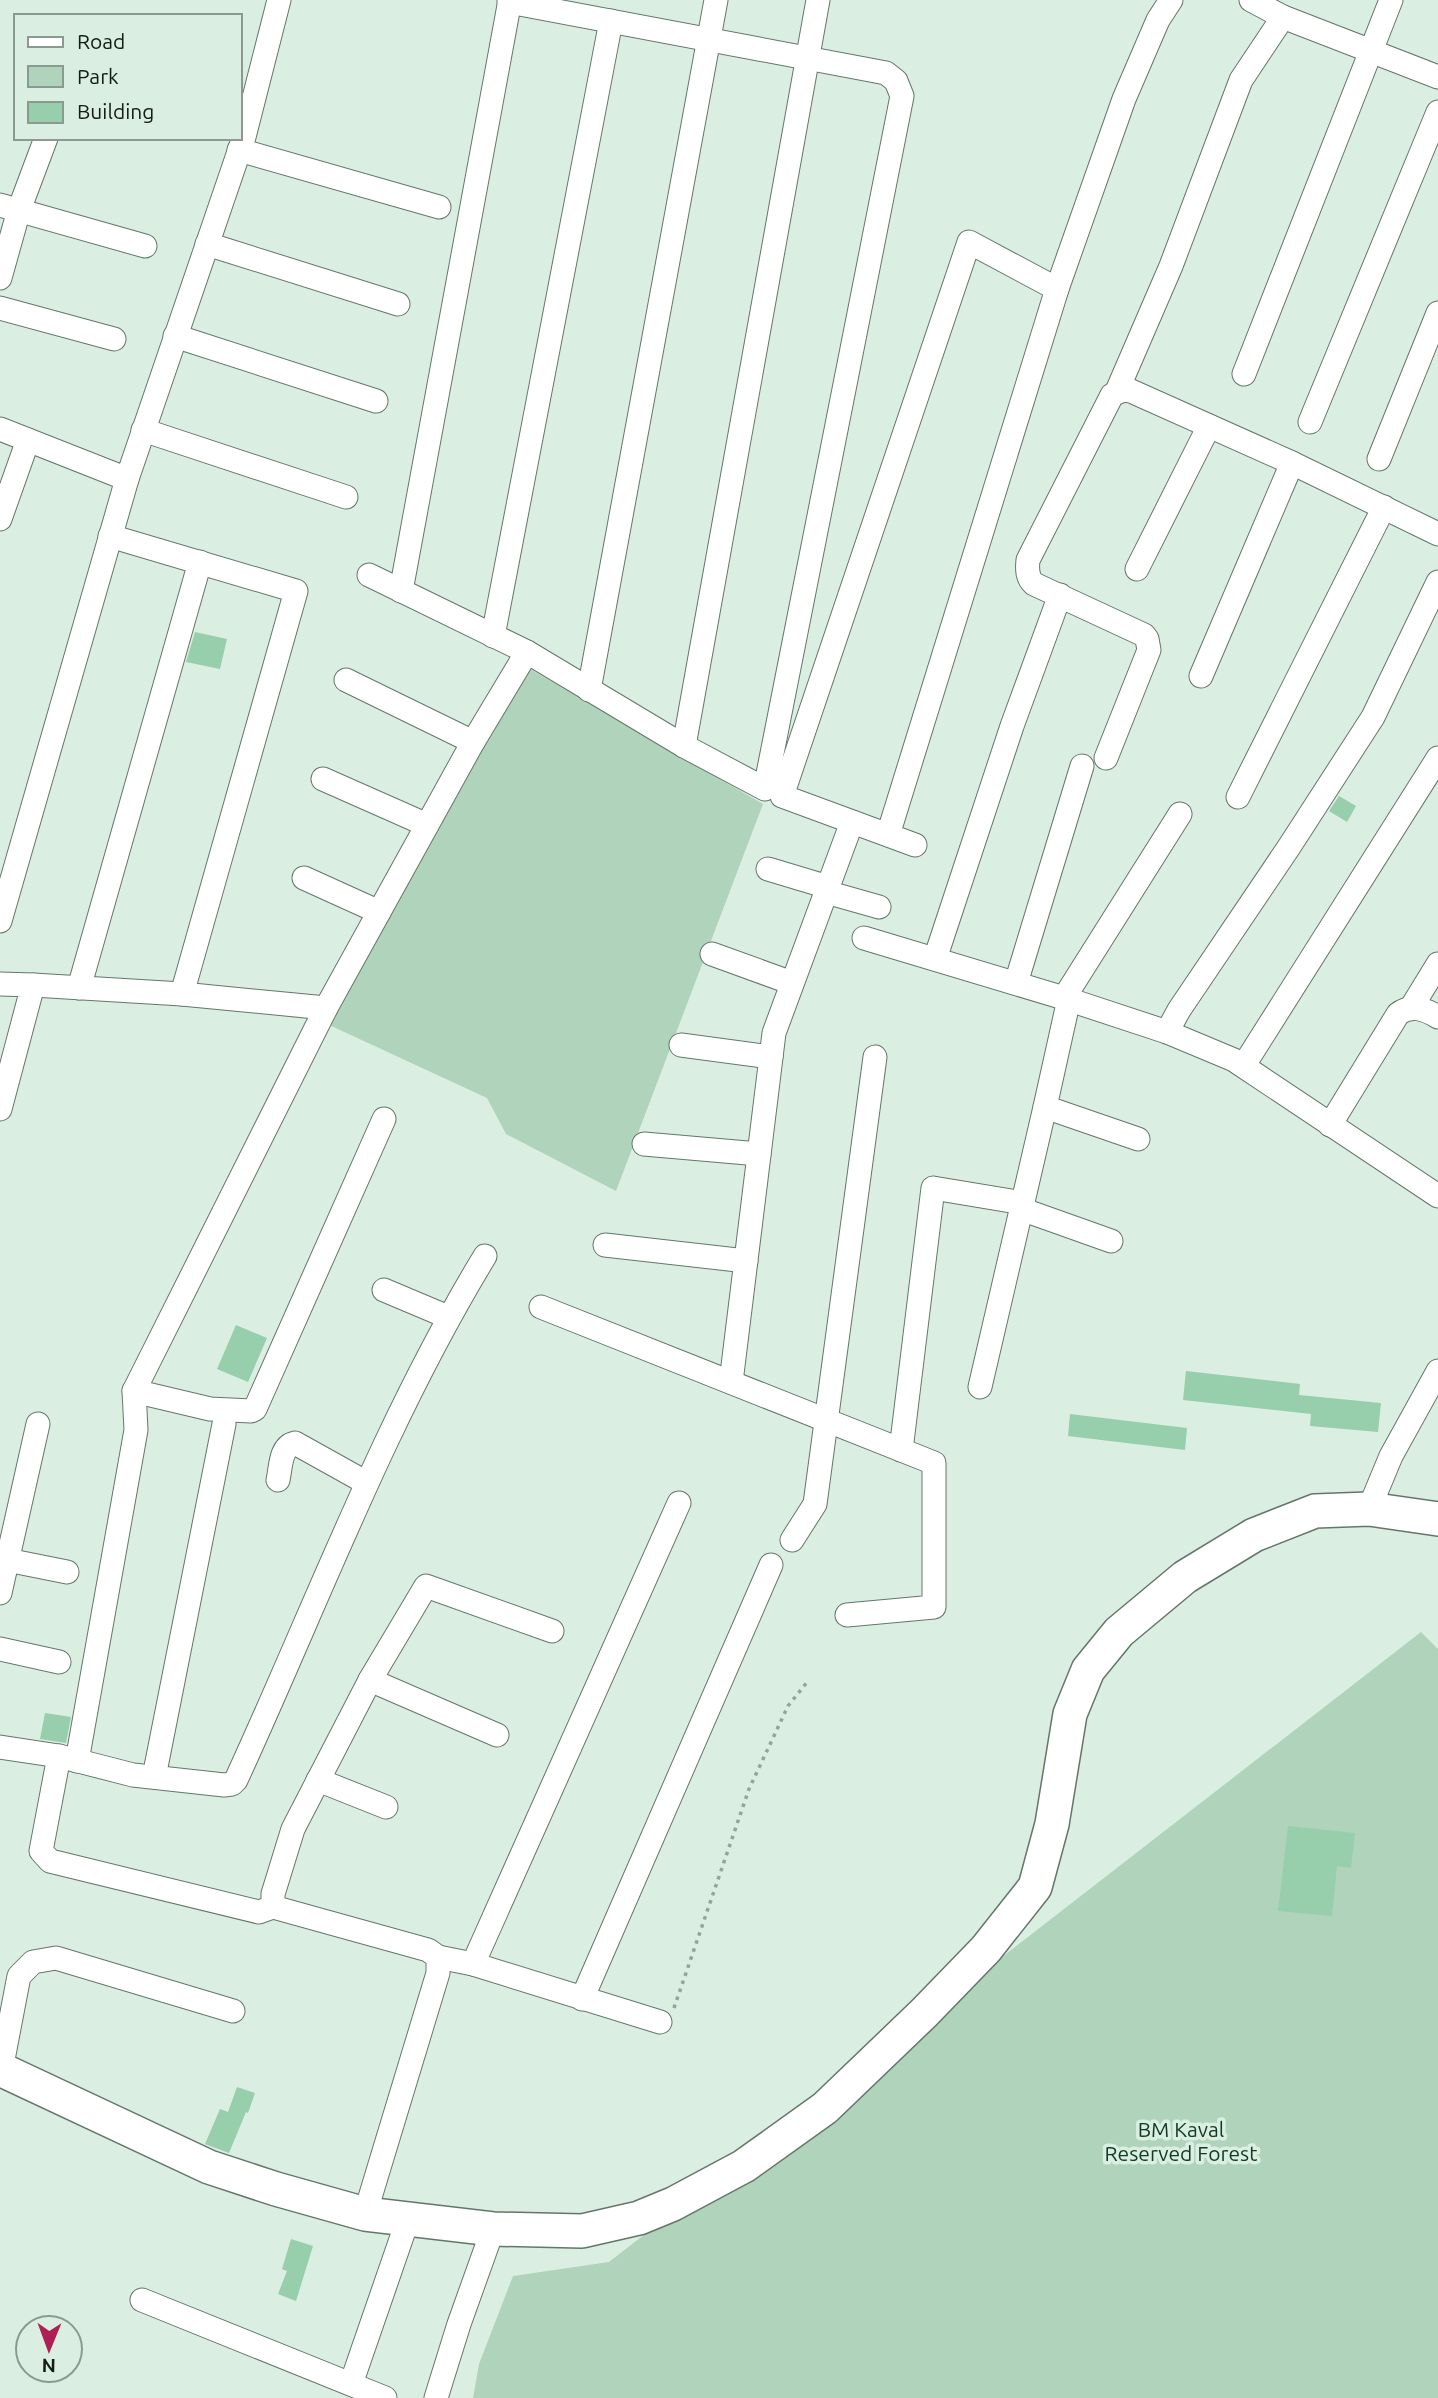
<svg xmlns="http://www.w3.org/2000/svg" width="1438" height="2398" viewBox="0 0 1438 2398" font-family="Ubuntu,sans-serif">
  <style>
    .green { fill: #b0d3bc }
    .building { fill: #97ceab }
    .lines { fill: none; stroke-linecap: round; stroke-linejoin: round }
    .street-casing { stroke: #64766a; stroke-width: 25 }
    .secondary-casing { stroke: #64766a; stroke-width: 36 }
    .path { stroke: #94a49a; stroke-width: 3.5; stroke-dasharray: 3.5 5; stroke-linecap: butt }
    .street { stroke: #fff; stroke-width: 23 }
    .secondary { stroke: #fff; stroke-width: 33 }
    .labels { text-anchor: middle; stroke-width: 7; stroke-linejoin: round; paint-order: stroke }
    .park-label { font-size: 21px; fill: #0f3a23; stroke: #daefe1 }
  </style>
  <rect width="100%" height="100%" fill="#daefe1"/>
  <g class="green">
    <polygon points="528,668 763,804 616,1191 506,1134 487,1098 327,1024"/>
    <polygon points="1421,1632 1438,1649 1438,2398 473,2398 479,2364 513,2276 609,2262"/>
  </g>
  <g class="building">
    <polygon points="195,632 227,639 220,669 186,662"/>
    <polygon points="1339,796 1356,806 1347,822 1329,811"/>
    <polygon points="236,1325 267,1338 248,1382 217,1369"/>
    <polygon points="1186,1371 1300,1384 1299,1395 1381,1403 1378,1432 1310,1426 1311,1414 1183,1400"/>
    <polygon points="1070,1414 1187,1428 1185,1450 1068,1436"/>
    <polygon points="45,1713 71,1717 66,1743 40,1739"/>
    <polygon points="1288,1826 1355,1833 1351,1868 1337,1866 1332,1916 1278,1911"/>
    <polygon points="237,2087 255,2093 248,2113 246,2112 229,2153 205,2144 220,2109 228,2112"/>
    <polygon points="291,2239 313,2246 296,2301 278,2294 287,2271 282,2269"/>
  </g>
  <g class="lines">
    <g class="street-casing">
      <g id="street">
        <polyline points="1251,0 1283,17 1438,77"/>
        <polyline points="509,2 886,73 896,81 902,96 765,789 684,746 527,652"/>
        <polyline points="239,150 439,207"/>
        <polyline points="0,205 145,246"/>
        <polyline points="207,244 398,304"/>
        <polyline points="0,278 19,210 46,138"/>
        <polyline points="1057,289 1124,99 1158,20 1171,0"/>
        <polyline points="0,308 114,339"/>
        <polyline points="175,336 376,401"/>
        <polyline points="1244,374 1391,0"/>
        <polyline points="1117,391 1171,266 1241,80 1283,17"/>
        <polyline points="1310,422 1438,112"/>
        <polyline points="0,429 127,479 0,921"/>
        <polyline points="143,430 346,497"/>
        <polyline points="1379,459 1438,313"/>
        <polyline points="127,479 244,137 279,0"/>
        <polyline points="0,519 28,440"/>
        <polyline points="110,536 296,591 182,994"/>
        <polyline points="1137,569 1209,426"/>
        <polyline points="401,591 510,0"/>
        <polyline points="493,636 611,21"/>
        <polyline points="1201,676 1292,463"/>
        <polyline points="346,680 473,742"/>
        <polyline points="589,690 716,0"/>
        <polyline points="684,746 818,0"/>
        <path d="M 1106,758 L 1149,650 L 1147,639 L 1144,635 L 1034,584 C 1027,578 1027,569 1028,560 L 1112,395 L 1123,390 L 1131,391 L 1292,463 L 1438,534"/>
        <polyline points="323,779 427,825"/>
        <polyline points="1238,797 1384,507"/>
        <polyline points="888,835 1057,289 969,242 782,796 915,845"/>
        <polyline points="768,869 828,887"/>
        <polyline points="304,878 379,912"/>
        <polyline points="826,892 879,907"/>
        <polyline points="864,938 1064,998 1167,1032 1234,1060 1438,1196"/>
        <polyline points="712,954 792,983"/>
        <polyline points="935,959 1012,726 1060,595"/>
        <polyline points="1016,983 1082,766"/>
        <polyline points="0,984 33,985 0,1109"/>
        <polyline points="33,985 182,994 326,1008"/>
        <polyline points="79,988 200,562"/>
        <polyline points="1064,998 1180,814"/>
        <polyline points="1069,999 1045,1107 1138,1139"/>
        <polyline points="1411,1008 1438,964"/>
        <polyline points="1167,1032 1179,1010 1289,847 1373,717 1438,582"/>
        <polyline points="681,1045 771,1057"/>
        <polyline points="1244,1065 1438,758"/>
        <path d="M 1330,1125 L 1398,1014 C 1411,1004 1425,1009 1438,1017"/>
        <polyline points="644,1144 759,1154"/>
        <polyline points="1021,1209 1111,1241"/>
        <polyline points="605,1245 746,1261"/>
        <polyline points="384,1290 448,1317"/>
        <polyline points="541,1307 934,1463 934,1607 847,1615"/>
        <polyline points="731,1382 774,1033 852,822"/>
        <polyline points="980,1387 1045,1107"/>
        <polyline points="134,1391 210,1409 251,1411 255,1409 384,1119"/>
        <polyline points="901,1450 933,1188 1023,1203"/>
        <path d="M 278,1480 C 281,1467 280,1446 295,1443 L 365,1482"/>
        <polyline points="1369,1509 1391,1456 1438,1371"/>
        <polyline points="792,1540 815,1504 875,1057"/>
        <polyline points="7,1560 67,1572"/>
        <polyline points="0,1593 38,1424"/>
        <polyline points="0,1649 59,1662"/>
        <polyline points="370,1680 497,1735"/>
        <path d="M 0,1747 L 59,1756 L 133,1775 L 224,1785 L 232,1784 L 236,1780 C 317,1604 384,1422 485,1256"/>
        <polyline points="59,1756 41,1851 50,1861 259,1912 273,1907"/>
        <polyline points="77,1761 136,1430 134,1391 326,1008 473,742 527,652 369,575"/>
        <polyline points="154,1777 224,1424"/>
        <polyline points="318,1780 386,1807"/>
        <polyline points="438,1957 473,1964 660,2022"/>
        <polyline points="473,1964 679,1503"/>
        <polyline points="582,1999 771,1565"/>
        <polyline points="1,2070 19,1976 33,1962 56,1958 233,2011"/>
        <polyline points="365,2214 438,1973 438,1957 428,1950 273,1907 273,1894 293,1829 370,1680 426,1586 552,1631"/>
        <polyline points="142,2300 385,2398"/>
        <polyline points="351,2384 408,2219"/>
        <polyline points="436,2398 459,2324 493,2229"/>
      </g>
    </g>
    <g class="secondary-casing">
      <polyline id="secondary" points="0,2069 209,2167 276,2189 365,2214 493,2229 582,2231 639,2218 673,2204 744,2166 825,2108 924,2013 986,1949 1035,1887 1052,1824 1070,1714 1088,1670 1119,1632 1185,1577 1254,1535 1315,1511 1369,1509 1438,1519"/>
    </g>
    <polyline class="path" points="674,2008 749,1789 788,1706 808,1681"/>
    <use href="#street" class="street"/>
    <use href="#secondary" class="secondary"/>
  </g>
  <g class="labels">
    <g class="park-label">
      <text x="1181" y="2137">BM Kaval<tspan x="1181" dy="24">Reserved Forest</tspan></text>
    </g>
  </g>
  <rect x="14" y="14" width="228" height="126" fill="#daefe1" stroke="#8b9a90" stroke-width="2"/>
  <rect x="28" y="37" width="35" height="10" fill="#ffffff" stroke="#8b9a90" stroke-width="2"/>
  <text x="77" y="49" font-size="21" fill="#141b16">Road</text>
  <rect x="28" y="66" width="35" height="21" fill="#b0d3bc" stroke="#8b9a90" stroke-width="2"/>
  <text x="77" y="84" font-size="21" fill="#141b16">Park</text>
  <rect x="28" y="102" width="35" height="21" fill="#97ceab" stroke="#8b9a90" stroke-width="2"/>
  <text x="77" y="119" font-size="21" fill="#141b16">Building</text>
  <g transform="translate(49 2349) rotate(181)"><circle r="33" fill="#daefe1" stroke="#8b9a90" stroke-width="2"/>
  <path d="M0-5L12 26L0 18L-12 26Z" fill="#af1f53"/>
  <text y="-10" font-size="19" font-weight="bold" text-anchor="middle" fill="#141b16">N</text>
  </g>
</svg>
